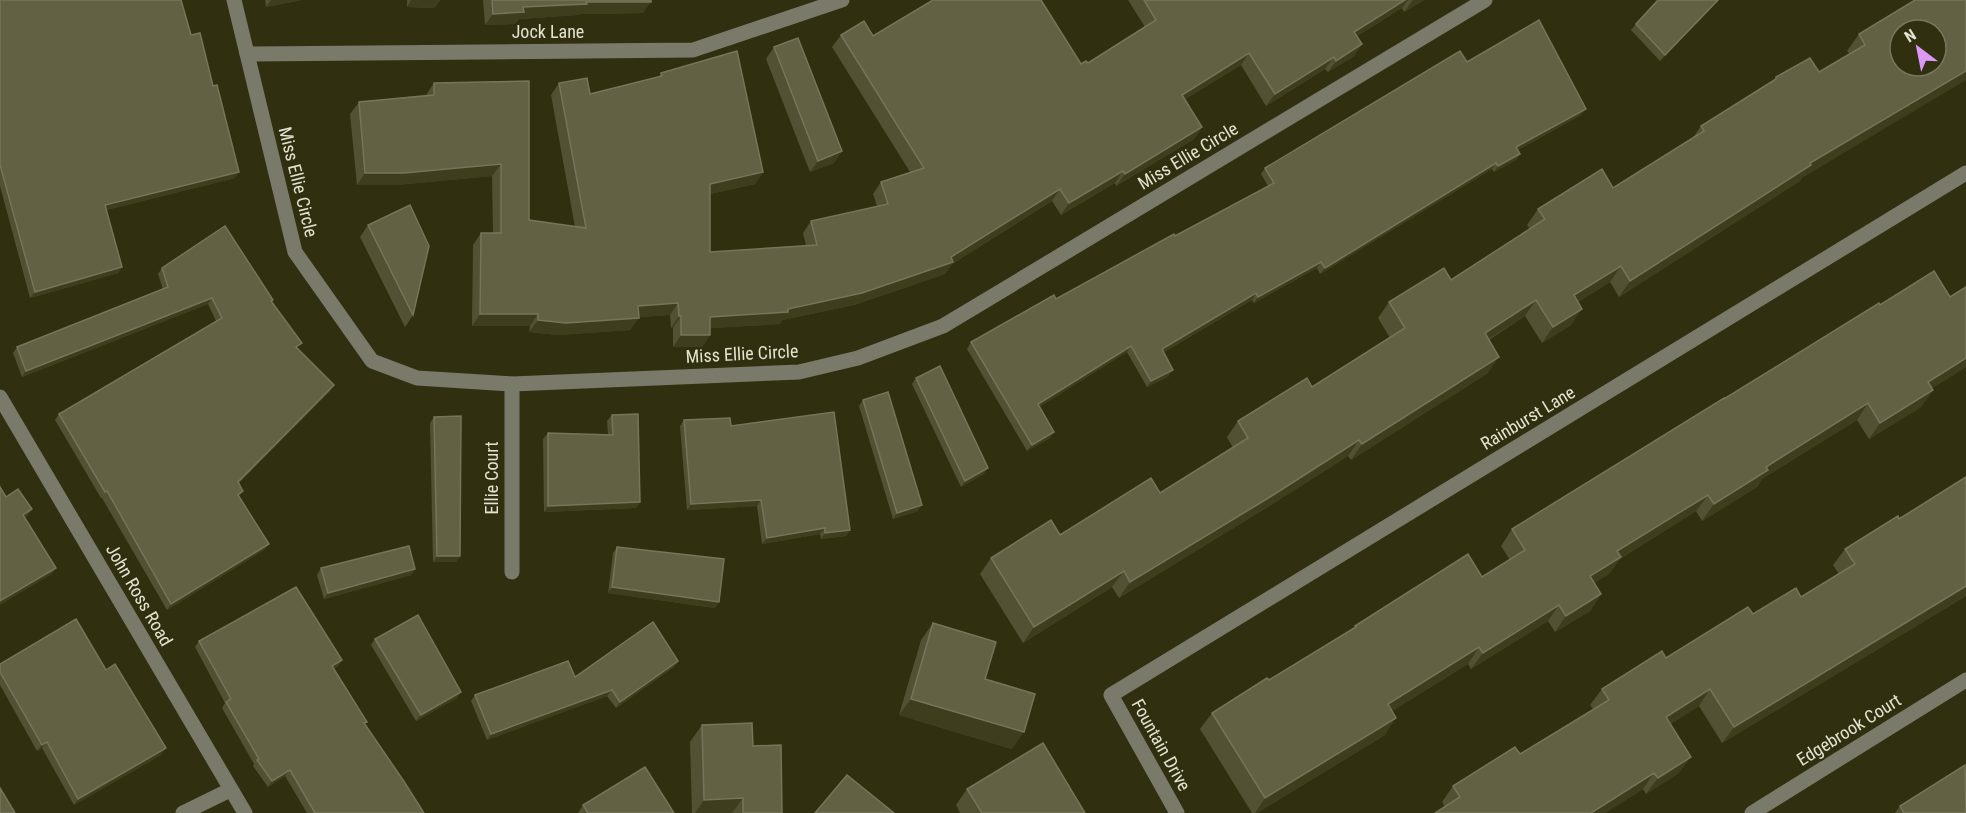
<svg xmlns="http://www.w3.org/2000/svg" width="1966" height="813" viewBox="0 0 1966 813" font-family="'Roboto Condensed',sans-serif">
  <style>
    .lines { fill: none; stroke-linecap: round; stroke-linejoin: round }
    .minor { stroke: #7a7a6b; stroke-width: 15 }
    .wall { fill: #535133 }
    .shaded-wall { fill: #3e3d1d }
    .building { fill: #626144; stroke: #76755a; stroke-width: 1.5; fill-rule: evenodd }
    .labels { text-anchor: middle; stroke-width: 4.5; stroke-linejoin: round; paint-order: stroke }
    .street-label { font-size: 18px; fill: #e3e3d1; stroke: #302f0f }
  </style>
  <rect width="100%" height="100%" fill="#302f0f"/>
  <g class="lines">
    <g class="minor">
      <polyline points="234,0 295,252 372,361 417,378 512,384 799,372 858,358 943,326 1485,0"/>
      <polyline points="247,54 693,50 842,0"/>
      <polyline points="0,397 245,813"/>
      <polyline points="512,572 512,384"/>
      <polyline points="183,813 230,790"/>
      <polyline points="1177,813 1111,695 1966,173"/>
      <polyline points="1752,813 1966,680"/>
    </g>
  </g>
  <g class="wall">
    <polygon points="0,0 235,178 106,210 122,267 118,273 30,298 0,186"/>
    <polygon points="265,0 302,0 266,7"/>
    <polygon points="407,0 440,0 434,8 407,7"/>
    <polygon points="483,0 651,0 643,13 580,14 578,15 519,19 515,24 485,25"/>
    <polygon points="1128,0 1424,0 1404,12 1402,8 1357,36 1362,44 1354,56 1328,72 1325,69 1266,106 1241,65 1185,99 1202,127 1194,139 1116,186 1115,183 1061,215 1052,201 952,264 945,274 854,305 782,320 780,324 710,328 710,335 702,347 673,347 673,328 671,328 670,315 639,317 630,330 558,335 529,332 530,326 472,326 473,245 481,233 493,233 492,176 396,185 357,185 350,114 359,102 426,95 434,83 529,81 529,220 575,227 551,95 559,83 590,94 659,77 661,73 763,172 755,184 710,194 710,252 806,246 803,233 811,221 877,206 873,194 881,182 910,172 832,47 841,35 873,36 1081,64 1088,63 1145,27"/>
    <polygon points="1719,0 1660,61 1631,30 1636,24"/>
    <polygon points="1915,0 1800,181 1619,297 1610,282 1578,302 1571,325 1542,343 1525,316 1489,340 1488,373 1351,460 1348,456 1258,513 1119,598 1112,587 1023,643 980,574 991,558 1060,535 1160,493 1233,448 1227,437 1238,421 1312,387 1390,338 1378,318 1389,302 1451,280 1530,229 1527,225 1538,209 1613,188 1692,139 1701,126 1773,81 1776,77 1819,72 1850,54 1847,51 1859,34"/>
    <polygon points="774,47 842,151 834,163 810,172 766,59"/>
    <polygon points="1467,62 1581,115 1518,150 1516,160 1494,172 1492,169 1320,274 1317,268 1254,303 1252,300 1164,352 1169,376 1147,387 1127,352 1039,407 1050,438 1027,451 967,349 971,342 1056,299 1268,186 1261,174 1265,168"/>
    <polygon points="368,225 413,315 405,327 360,237"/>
    <polygon points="162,268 273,300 272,302 298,349 330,391 239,483 239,497 269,544 264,550 167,610 102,498 101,498 55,420 59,414 216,321 208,304 22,377 13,353 17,347 163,289 158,274"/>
    <polygon points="1966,287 1966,367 1932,388 1933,390 1921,407 1869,439 1857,420 1762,479 1757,487 1702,521 1696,511 1620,559 1609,574 1594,583 1601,594 1590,611 1555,632 1548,621 1471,669 1468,664 1392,711 1385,735 1257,813 1252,813 1200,729 1212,713 1269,680 1352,629 1355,626 1482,577 1510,560 1501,546 1512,529 1880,305 1950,297"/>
    <polygon points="916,378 984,474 961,487 912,384"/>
    <polygon points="863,400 918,511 893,519 859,406"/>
    <polygon points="612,415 640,502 636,508 544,512 543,439 548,433 608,435 607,421"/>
    <polygon points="434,417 460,556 456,562 433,562 430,423"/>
    <polygon points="684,420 731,426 850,530 846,536 821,539 820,534 762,544 757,506 687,510 680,426"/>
    <polygon points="1966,477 1966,596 1722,743 1699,706 1670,724 1679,773 1646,794 1643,789 1605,813 1435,813 1445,807 1442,802 1453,786 1520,754 1593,709 1590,705 1602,689 1666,658 1753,614 1801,597 1839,574 1833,565 1845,549 1899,519"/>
    <polygon points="617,547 715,608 608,593 613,553"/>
    <polygon points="321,568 415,569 411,575 324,599 317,575"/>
    <polygon points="933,623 985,679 1012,749 899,715 921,640"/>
    <polygon points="375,639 457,698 416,721 371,645"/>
    <polygon points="199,641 342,660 338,666 334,669 365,724 424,813 307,813 285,776 268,787 253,766 254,764 222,708 225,703 195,647"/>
    <polygon points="678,661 674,667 616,708 607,696 487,740 471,701 475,695 575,677"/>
    <polygon points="0,664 106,670 161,755 74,805 42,748 37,751 0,685"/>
    <polygon points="702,725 753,746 782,813 692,813 690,742"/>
    <polygon points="967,789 1085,813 960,813 956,805"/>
    <polygon points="583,805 674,813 578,813"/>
    <polygon points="1900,806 1966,813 1895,813"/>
  </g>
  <g class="shaded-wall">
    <polygon points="271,0 302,0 266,7"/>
    <polygon points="411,0 440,0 434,8 407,7"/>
    <polygon points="1405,0 1408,0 1402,8 1346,43 1354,32"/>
    <polygon points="1413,0 1424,0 1404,12"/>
    <polygon points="1718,0 1719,0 1660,61 1665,55"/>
    <polygon points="586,2 651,2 643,13 580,14 578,15 519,19 515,24 485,25 493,14 523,7"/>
    <polygon points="1362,44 1354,56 1328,72 1336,61"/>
    <polygon points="1249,53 1241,65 1174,106 1182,95"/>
    <polygon points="1334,57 1325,69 1266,106 1275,94"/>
    <polygon points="1966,71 1966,80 1802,178 1800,181 1619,297 1630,281 1810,163"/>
    <polygon points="1586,109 1581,115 1512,153 1516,147"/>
    <polygon points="1202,127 1194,139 1116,186 1125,174"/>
    <polygon points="842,151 834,163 810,172 818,161"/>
    <polygon points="1520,154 1516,160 1494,172 1498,166"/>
    <polygon points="1496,163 1492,169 1320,274 1325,268"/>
    <polygon points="501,164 492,176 396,185 357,185 365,173"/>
    <polygon points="1123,171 1115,183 1061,215 1069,203"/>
    <polygon points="239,172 235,178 101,211 105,205"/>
    <polygon points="763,172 755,184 701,196 710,184"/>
    <polygon points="1060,189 1052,201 952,264 945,274 854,305 782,320 780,324 702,329 710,317 788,309 951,257"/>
    <polygon points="1321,262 1317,268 1254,303 1258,297"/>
    <polygon points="1621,266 1610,282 1562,312 1574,295"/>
    <polygon points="122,267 118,273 30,298 35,292"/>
    <polygon points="1256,293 1252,300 1158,355 1162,349"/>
    <polygon points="212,298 208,304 22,377 26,371"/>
    <polygon points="1536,300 1525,316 1473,349 1485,333"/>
    <polygon points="678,303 670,315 630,318 638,306"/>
    <polygon points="1582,309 1571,325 1542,343 1553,327"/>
    <polygon points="480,314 538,314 530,326 472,326"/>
    <polygon points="679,316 681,316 673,328 671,328"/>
    <polygon points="639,318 630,330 558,335 529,332 538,320"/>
    <polygon points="681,335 710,335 702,347 673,347"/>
    <polygon points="1131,346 1127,352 1034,410 1038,404"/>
    <polygon points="1499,357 1488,373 1351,460 1362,444"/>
    <polygon points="1966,358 1966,367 1916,398 1928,382"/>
    <polygon points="1173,370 1169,376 1147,387 1151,381"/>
    <polygon points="334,385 330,391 234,488 238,482"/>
    <polygon points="1933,390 1921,407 1869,439 1880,423"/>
    <polygon points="1868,403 1857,420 1762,479 1757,487 1702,521 1714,504 1766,467"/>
    <polygon points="1054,432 1050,438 1027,451 1032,445"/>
    <polygon points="1359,440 1348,456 1258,513 1119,598 1130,582"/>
    <polygon points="988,468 984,474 961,487 965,481"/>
    <polygon points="1708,495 1696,511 1620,559 1609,574 1579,593 1590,576 1617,551"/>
    <polygon points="761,500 757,506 687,510 691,504"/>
    <polygon points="640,502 636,508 544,512 548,506"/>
    <polygon points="922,505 918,511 893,519 897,513"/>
    <polygon points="32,509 28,516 18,521 23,515"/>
    <polygon points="825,528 820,534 762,544 767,538"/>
    <polygon points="850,530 846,536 821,539 825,533"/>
    <polygon points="269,544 264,550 167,610 171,604"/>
    <polygon points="437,556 460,556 456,562 433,562"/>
    <polygon points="56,568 52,574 0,605 0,601"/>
    <polygon points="415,569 411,575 324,599 328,593"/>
    <polygon points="1124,571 1112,587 1023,643 1034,627"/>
    <polygon points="1966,586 1966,596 1722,743 1734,727"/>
    <polygon points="612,587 719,602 715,608 608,593"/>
    <polygon points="1601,594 1590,611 1555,632 1566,616"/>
    <polygon points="1559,605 1548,621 1471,669 1483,653"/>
    <polygon points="1479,647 1468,664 1376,721 1388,704"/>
    <polygon points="342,660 338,666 328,672 332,666"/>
    <polygon points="678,661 674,667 616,708 620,702"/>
    <polygon points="1710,689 1699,706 1654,733 1666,717"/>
    <polygon points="612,690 607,696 487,740 491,734"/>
    <polygon points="461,692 457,698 416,721 421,715"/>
    <polygon points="911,699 1024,732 1012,749 899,715"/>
    <polygon points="1396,718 1385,735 1257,813 1255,813 1265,798"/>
    <polygon points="47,742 42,748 37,751 42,745"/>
    <polygon points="166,748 161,755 74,805 78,799"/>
    <polygon points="1691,757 1679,773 1646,794 1658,778"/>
    <polygon points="290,770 285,776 268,787 272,781"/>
    <polygon points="1654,773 1643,789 1605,813 1591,813"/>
    <polygon points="743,798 732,813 695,813 704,800"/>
  </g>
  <g class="building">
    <polygon points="0,0 181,0 191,35 200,33 213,86 217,85 239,172 105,205 122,267 35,292 0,165"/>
    <polygon points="492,0 651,0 651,2 586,2 587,4 523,7 524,12 493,14"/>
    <polygon points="933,0 1041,0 1081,64 1086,61 1088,63 1156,20 1144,0 1405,0 1354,32 1362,44 1336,61 1334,57 1275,94 1249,53 1182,95 1202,127 1125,174 1123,171 1069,203 1060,189 951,257 953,262 862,293 788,309 788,312 710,317 710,335 681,335 681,316 679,316 678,303 638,306 639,318 566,323 538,320 538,314 480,314 481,233 501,233 501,164 404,173 365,173 359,102 434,95 434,83 529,81 529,220 586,228 559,83 587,78 590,94 662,76 661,73 737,51 763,172 710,184 710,252 817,245 811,221 888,204 881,182 924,168 841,35 864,21 873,36"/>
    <polygon points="1658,0 1718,0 1665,55 1636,24"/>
    <path d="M 1915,0 L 1966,0 L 1966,71 L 1810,163 L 1811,165 L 1630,281 L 1621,266 L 1574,295 L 1582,309 L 1553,327 L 1536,300 L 1485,333 L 1499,357 L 1362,444 L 1359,440 L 1270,497 L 1130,582 L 1124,571 L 1034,627 L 991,558 L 1051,520 L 1060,535 L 1151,478 L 1160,493 L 1248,438 L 1238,421 L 1307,378 L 1312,387 L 1405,328 L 1389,302 L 1444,268 L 1451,280 L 1545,219 L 1538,209 L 1602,169 L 1613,188 L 1704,131 L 1701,126 L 1776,79 L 1776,77 L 1810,58 L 1819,72 L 1865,45 L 1859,34 ZM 1900,30 L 1936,30 L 1936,66 L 1900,66 Z"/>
    <polygon points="1539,20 1586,109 1516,147 1520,154 1498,166 1496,163 1325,268 1321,262 1258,297 1256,293 1162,349 1173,370 1151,381 1131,346 1038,404 1054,432 1032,445 971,342 1054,295 1056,299 1174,234 1175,236 1274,183 1265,168 1460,51 1467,62"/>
    <polygon points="798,38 842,151 818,161 774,47"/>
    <polygon points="410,205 429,246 413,315 368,225"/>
    <polygon points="225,226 273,300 271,301 302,343 296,347 334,385 238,482 243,491 238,495 269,544 171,604 107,491 105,492 59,414 222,318 212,298 26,371 17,347 168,287 162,268"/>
    <polygon points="1934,271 1950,297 1966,287 1966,358 1928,382 1933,390 1880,423 1868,403 1766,467 1768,470 1714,504 1708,495 1617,551 1621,557 1590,576 1601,594 1566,616 1559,605 1483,653 1479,647 1388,704 1396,718 1265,798 1212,713 1267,678 1269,680 1356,627 1355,626 1468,554 1482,577 1525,550 1512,529 1724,398 1724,399 1879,303 1880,305"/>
    <polygon points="940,366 988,468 965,481 916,378"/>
    <polygon points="888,392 922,505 897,513 863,400"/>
    <polygon points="834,412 850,530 825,533 825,528 767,538 761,500 691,504 684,420 730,418 731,426"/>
    <polygon points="638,414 640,502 548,506 548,433 613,435 612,415"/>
    <polygon points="461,416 460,556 437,556 434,417"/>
    <polygon points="1966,477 1966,586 1734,727 1710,689 1666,717 1691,757 1658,778 1654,773 1591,813 1435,813 1460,797 1453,786 1515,747 1520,754 1609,700 1602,689 1662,651 1666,658 1748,607 1753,614 1796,588 1801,597 1855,564 1845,549 1898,516 1899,519"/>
    <polygon points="0,487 6,497 18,489 32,509 23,515 56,568 0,601"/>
    <polygon points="409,546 415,569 328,593 321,568"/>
    <polygon points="617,547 724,559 719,602 612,587"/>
    <polygon points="296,587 342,660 332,666 367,722 364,723 403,780 424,813 315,813 290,770 272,781 257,760 259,759 226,702 231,699 199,641"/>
    <polygon points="418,615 461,692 421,715 375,639"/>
    <polygon points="76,619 106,670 115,664 166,748 78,799 47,742 42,745 0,672 0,664"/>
    <polygon points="653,622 678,661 620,702 612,690 491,734 475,695 568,661 575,677"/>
    <polygon points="933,623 996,642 985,679 1035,694 1024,732 911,699"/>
    <polygon points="752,723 753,746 781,745 782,813 743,813 743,798 704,800 702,725"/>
    <polygon points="1043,743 1085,813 982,813 967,789"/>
    <polygon points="1965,765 1966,813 1904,813 1900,806"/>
    <polygon points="645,767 674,813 588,813 583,805"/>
    <polygon points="847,775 894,813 815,813"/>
    <polygon points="0,788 15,813 0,813"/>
  </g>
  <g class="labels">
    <g class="street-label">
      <text x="548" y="38">Jock Lane</text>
      <text transform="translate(1188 156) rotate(-31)" y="6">Miss Ellie Circle</text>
      <text transform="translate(298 182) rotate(76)" y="6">Miss Ellie Circle</text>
      <text transform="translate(742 354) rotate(-3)" y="6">Miss Ellie Circle</text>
      <text transform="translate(1528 418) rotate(-31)" y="6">Rainburst Lane</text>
      <text transform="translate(492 478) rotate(-90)" y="6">Ellie Court</text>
      <text transform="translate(139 595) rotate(60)" y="6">John Ross Road</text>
      <text transform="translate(1849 730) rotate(-32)" y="6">Edgebrook Court</text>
      <text transform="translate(1161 745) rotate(61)" y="6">Fountain Drive</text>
    </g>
  </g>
  <g transform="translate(1918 48) rotate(328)"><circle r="28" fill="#302f0f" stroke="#78775d" stroke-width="1.5"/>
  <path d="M0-4.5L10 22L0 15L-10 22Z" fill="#db99f5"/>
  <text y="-9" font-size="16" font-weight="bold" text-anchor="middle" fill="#e3e3d1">N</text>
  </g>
</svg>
